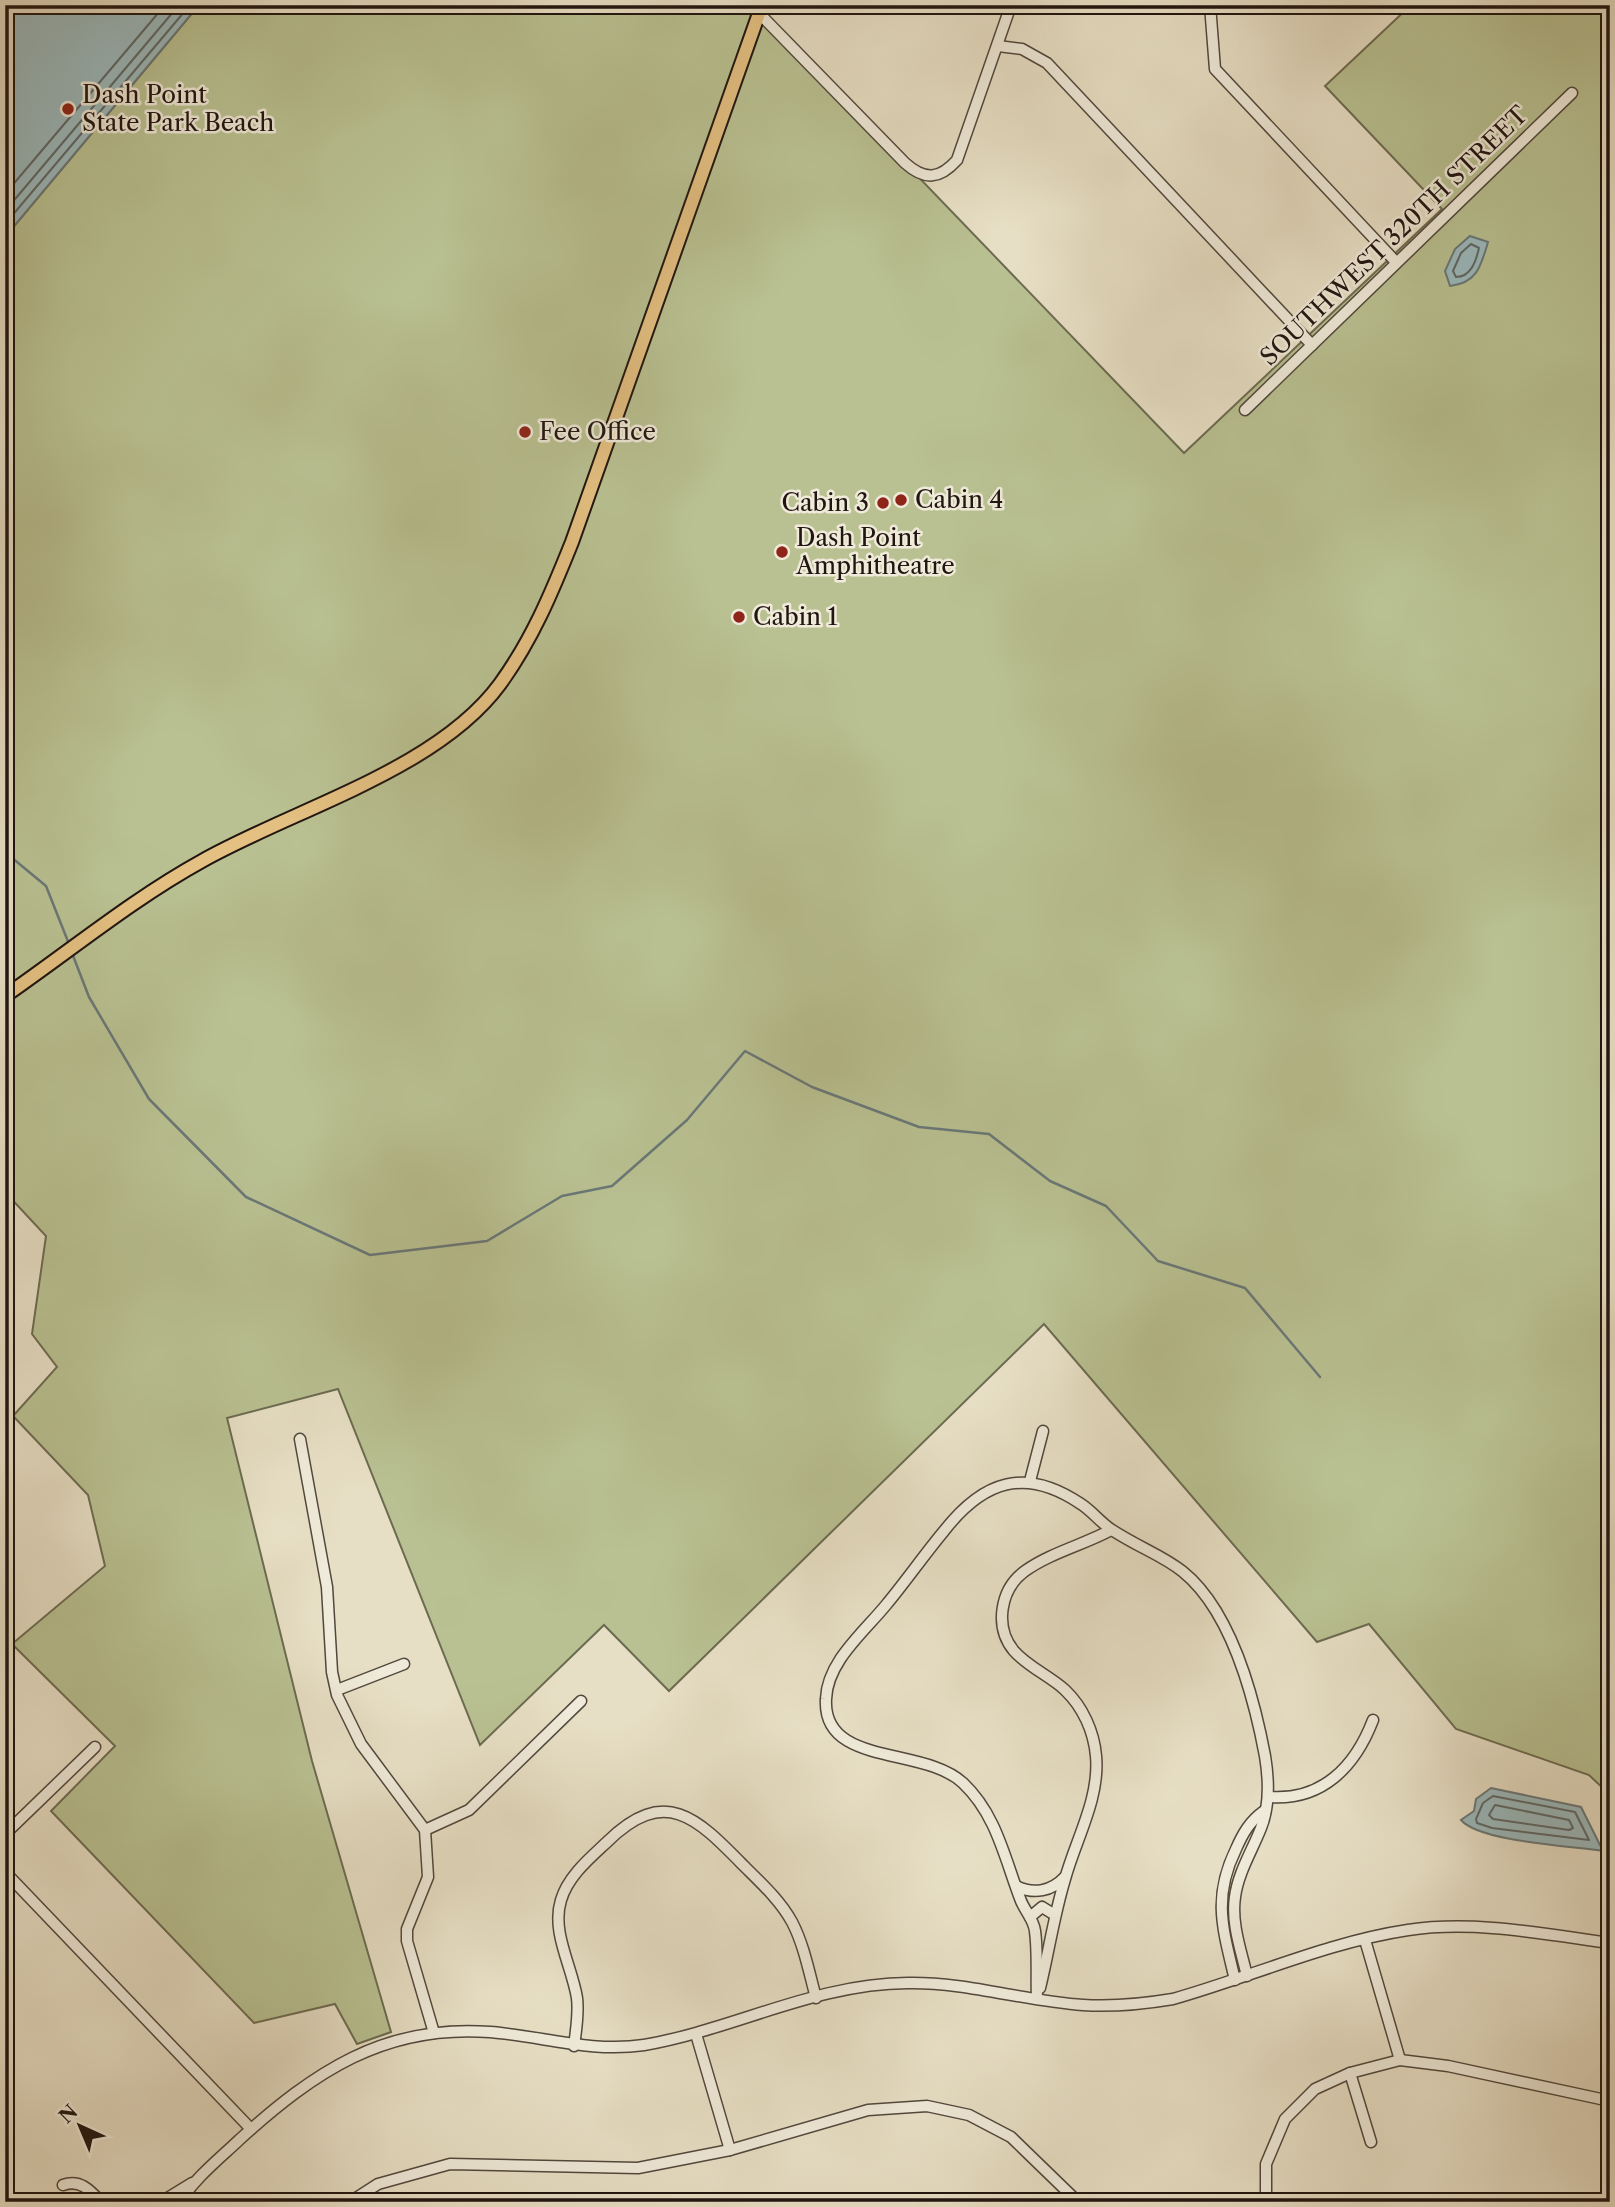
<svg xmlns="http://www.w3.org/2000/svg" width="1615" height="2207" viewBox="0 0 1615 2207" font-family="'Libre Caslon Text',serif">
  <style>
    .green { fill: #b9c192; stroke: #6c6b51; stroke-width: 2 }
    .water { fill: #9bbabe; stroke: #6a7878; stroke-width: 2 }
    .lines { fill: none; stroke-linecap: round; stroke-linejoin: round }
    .shore { stroke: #5e6867; stroke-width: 2 }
    .stream { stroke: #6a7878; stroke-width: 2.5 }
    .minor-casing { stroke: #52483d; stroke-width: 13 }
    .major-casing { stroke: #201510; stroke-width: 16 }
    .minor { stroke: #efead9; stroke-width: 10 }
    .major { stroke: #e4c082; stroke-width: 12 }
    .poi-dot { fill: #8f2418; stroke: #efead9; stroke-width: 2.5 }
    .labels { text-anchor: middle; stroke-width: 5; stroke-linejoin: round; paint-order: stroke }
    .poi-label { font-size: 24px; fill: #201510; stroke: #efead9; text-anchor: start }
    .street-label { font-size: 24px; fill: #201510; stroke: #efead9 }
  </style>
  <rect width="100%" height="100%" fill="#e7dfc5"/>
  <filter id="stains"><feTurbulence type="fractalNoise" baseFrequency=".00286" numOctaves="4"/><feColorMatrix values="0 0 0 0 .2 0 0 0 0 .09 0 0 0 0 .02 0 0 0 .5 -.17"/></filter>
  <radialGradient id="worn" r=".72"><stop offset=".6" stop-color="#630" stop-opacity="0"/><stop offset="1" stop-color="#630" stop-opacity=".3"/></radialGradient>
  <polygon class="green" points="199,5 753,5 1184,453 1442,209 1325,86 1411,5 1596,5 1610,19 1610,1795 1589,1775 1456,1729 1369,1624 1317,1642 1044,1324 669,1691 604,1625 480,1745 338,1389 227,1418 312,1761 391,2032 357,2044 335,2004 254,2023 51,1811 115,1746 12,1644 105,1566 88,1495 13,1416 57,1367 32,1334 46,1236 5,1192 5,237"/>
  <g class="water">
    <polygon points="5,5 199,5 5,237"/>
    <path d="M 1470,236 L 1488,242 C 1481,266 1477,283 1450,286 L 1445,271 L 1455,249 Z"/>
    <path d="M 1491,1788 L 1581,1807 L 1603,1851 C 1572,1846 1480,1842 1461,1820 L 1474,1811 L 1476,1799 Z"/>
  </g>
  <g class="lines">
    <g class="shore">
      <polyline points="5,194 165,5"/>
      <polyline points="5,211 179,5"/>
      <polyline points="5,224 190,5"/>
      <path d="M 1471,244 L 1479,248 C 1476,261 1471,277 1456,277 L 1453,271 L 1461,253 Z"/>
      <polygon points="1493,1796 1575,1812 1589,1840 1492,1828 1477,1823 1476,1819 1483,1803"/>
      <polygon points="1495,1805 1569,1820 1573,1828 1569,1830 1493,1819 1489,1815"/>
    </g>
    <g class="stream">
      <polyline points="5,852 46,886 69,944"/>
      <polyline points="72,953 89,997 149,1099 246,1197 370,1255 487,1241 562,1196 612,1186 687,1120 745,1051 812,1087 919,1127 989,1134 1050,1181 1106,1206 1158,1261 1245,1288 1320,1377"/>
    </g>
    <g class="minor-casing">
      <g id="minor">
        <path d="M 751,5 L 905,163 C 925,181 940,179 957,160 L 1011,5"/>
        <polyline points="1210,5 1215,69 1396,262"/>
        <polyline points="998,46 1022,49 1047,63 1312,345"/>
        <polyline points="1245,410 1572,93"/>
        <polyline points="300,1439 327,1587 332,1672 337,1695 361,1744 425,1830 428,1877 407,1929 407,1941 434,2033"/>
        <polyline points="1030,1481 1043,1431"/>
        <polyline points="337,1690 404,1664"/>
        <path d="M 1269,1797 C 1322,1801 1355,1767 1373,1720"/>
        <polyline points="425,1830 469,1810 581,1701"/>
        <polyline points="5,1834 95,1747"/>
        <polyline points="5,1872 251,2129"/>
        <path d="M 1016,1886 C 1034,1895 1052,1891 1065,1877"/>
        <polyline points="1030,1917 1042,1907 1055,1915"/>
        <polyline points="1365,1940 1400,2060"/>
        <path d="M 1235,1980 C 1223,1929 1212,1898 1236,1849 C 1243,1833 1250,1821 1264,1811"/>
        <path d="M 1040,1988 C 1049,1951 1054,1915 1065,1879 C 1076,1839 1100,1798 1096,1756 C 1094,1732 1083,1707 1065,1690 C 1050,1676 1028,1667 1014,1651 C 994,1627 1000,1589 1025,1571 C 1050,1553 1083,1545 1111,1530"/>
        <path d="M 1037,1998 C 1036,1976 1038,1953 1035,1931 C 1034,1920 1025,1911 1021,1901 C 1005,1860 997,1815 963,1783 C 924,1746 822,1767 826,1699 C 827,1662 864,1632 886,1605 C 906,1581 924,1555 944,1531 C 983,1481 1025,1466 1081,1504 C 1092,1511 1101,1523 1112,1530 C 1157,1559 1184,1559 1216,1611 C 1241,1652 1256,1708 1265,1756 C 1269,1780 1270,1805 1261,1828 C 1252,1851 1238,1873 1235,1897 C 1231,1923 1241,1950 1247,1976"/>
        <polyline points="696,2034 730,2150"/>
        <path d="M 574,2046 C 576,2030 579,2014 577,1998 C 572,1966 551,1932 561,1900 C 568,1876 590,1858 607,1842 C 665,1785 697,1818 743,1865 C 760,1882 780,1900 792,1922 C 804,1945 809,1972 816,1998"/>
        <polyline points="1350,2073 1371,2142"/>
        <path d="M 63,2185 C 80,2179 90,2190 101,2202"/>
        <polyline points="161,2202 192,2183"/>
        <path d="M 180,2202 C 195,2178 219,2159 239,2140 C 314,2072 384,2024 490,2032 C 542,2036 591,2053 644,2045 C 732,2030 817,1983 908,1983 C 967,1982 1024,2001 1083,2005 C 1113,2007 1143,2004 1173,1999 C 1251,1977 1328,1942 1408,1930 C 1474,1920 1544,1934 1610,1943"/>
        <polyline points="350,2202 378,2184 450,2164 638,2168 730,2150 868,2110 927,2106 969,2115 1011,2137 1078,2202"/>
        <polyline points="1266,2202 1266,2164 1285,2119 1315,2089 1350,2073 1400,2060 1448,2066 1610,2101"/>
      </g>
    </g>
    <g class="major-casing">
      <path id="major" d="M 5,996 C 70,951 133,899 202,861 C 294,809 437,770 500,684 C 532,640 552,592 572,542 L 762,5"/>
    </g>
    <use href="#minor" class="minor"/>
    <use href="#major" class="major"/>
  </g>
  <g class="poi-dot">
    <circle cx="68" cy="109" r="7"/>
    <circle cx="525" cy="432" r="7"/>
    <circle cx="901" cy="500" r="7"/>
    <circle cx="883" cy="503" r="7"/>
    <circle cx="782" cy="552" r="7"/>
    <circle cx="739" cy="617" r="7"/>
  </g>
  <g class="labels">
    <g class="poi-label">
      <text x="82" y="103">Dash Point<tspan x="82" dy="28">State Park Beach</tspan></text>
      <text x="539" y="440">Fee Office</text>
      <text x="915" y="508">Cabin 4</text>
      <text x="869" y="511" text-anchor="end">Cabin 3</text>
      <text x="796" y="546">Dash Point<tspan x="796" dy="28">Amphitheatre</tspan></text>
      <text x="753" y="625">Cabin 1</text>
    </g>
    <g class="street-label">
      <text transform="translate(1394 236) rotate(-44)" y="8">SOUTHWEST 320TH STREET</text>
    </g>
  </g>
  <rect width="1615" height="2207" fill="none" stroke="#e7dfc5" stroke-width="28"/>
  <rect x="7" y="7" width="1601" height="2193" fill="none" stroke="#201510" stroke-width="3.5"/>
  <rect x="14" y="14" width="1587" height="2179" fill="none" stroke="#201510" stroke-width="2"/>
  <g transform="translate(80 2126) rotate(316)" stroke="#efead9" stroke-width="5" paint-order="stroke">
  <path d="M0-5L12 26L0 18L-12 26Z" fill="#201510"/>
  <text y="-10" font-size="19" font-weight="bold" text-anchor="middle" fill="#201510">N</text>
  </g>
  <rect width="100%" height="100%" filter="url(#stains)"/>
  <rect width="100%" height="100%" fill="url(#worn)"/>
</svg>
